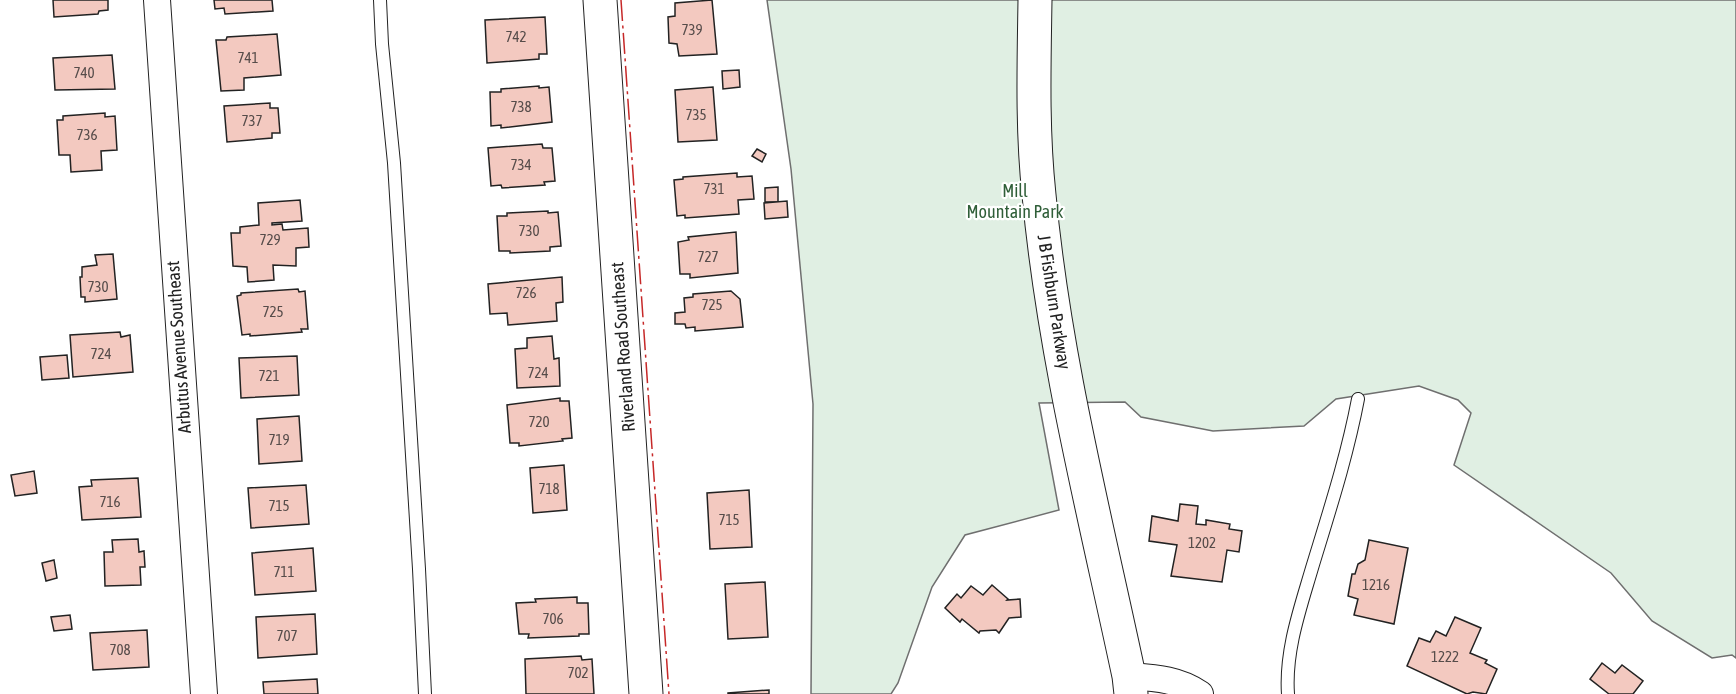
<svg xmlns="http://www.w3.org/2000/svg" width="1736" height="694" viewBox="0 0 1736 694" font-family="'Asap Condensed',sans-serif">
  <style>
    .green { fill: #e0efe3; stroke: #6f6f6f; stroke-width: 1.5 }
    .building { fill: #f3c9c0; stroke: #222; stroke-width: 1.5 }
    .lines { fill: none; stroke-linecap: round; stroke-linejoin: round }
    .lane-casing { stroke: #222; stroke-width: 14 }
    .street-casing { stroke: #222; stroke-width: 28 }
    .secondary-casing { stroke: #222; stroke-width: 35 }
    .lane { stroke: #fff; stroke-width: 12 }
    .street { stroke: #fff; stroke-width: 26 }
    .secondary { stroke: #fff; stroke-width: 33 }
    .power { stroke: #c62828; stroke-width: 1.5; stroke-dasharray: 21 4.5 3 4.5; stroke-linecap: butt }
    .labels { text-anchor: middle; stroke-width: 4.5; stroke-linejoin: round; paint-order: stroke }
    .number-label { font-size: 15px; fill: #564c4a }
    .park-label { font-size: 18px; fill: #2f5e38; stroke: #fff }
    .street-label { font-size: 18px; fill: #222; stroke: #fff }
  </style>
  <rect width="100%" height="100%" fill="#fff"/>
  <polygon class="green" points="767,0 1736,0 1736,658 1732,655 1712,658 1652,621 1611,573 1454,465 1471,413 1458,400 1419,386 1336,399 1304,426 1213,431 1141,417 1125,402 1039,403 1059,510 965,535 932,587 898,683 891,694 811,694 813,404 791,169"/>
  <g class="building">
    <polygon points="53,0 108,0 108,10 99,11 98,14 54,17"/>
    <polygon points="214,0 272,0 273,11 225,14 224,8 215,9"/>
    <polygon points="712,0 717,54 679,56 677,44 669,43 668,17 675,16 675,3"/>
    <polygon points="545,17 547,54 539,54 539,59 487,63 485,20"/>
    <polygon points="277,34 281,75 244,78 244,90 221,91 216,40 226,40 227,37"/>
    <polygon points="112,55 115,89 55,90 53,58"/>
    <polygon points="739,70 740,87 723,89 722,71"/>
    <polygon points="539,86 539,88 549,87 552,122 501,128 501,125 491,126 490,92 501,92 501,89"/>
    <polygon points="713,87 717,140 678,142 675,90"/>
    <polygon points="270,103 270,108 278,108 280,133 272,133 272,138 227,142 224,106"/>
    <polygon points="105,113 105,117 115,116 117,150 101,151 102,170 71,172 70,155 59,155 57,120 63,120 63,116"/>
    <polygon points="542,144 543,148 552,148 555,181 544,182 545,185 502,188 501,185 491,186 488,148"/>
    <polygon points="757,149 766,154 762,162 752,156"/>
    <polygon points="737,173 737,177 752,176 754,199 738,200 739,214 685,218 685,215 677,216 674,180 683,179 683,177"/>
    <polygon points="778,187 778,202 765,202 765,188"/>
    <polygon points="300,200 302,221 272,223 272,225 282,224 283,230 308,228 309,247 296,248 296,266 273,265 274,280 248,282 247,267 233,266 231,233 240,233 240,227 259,225 258,203"/>
    <polygon points="787,201 788,217 765,219 764,203"/>
    <polygon points="548,211 548,213 558,212 561,246 550,247 550,251 510,253 510,251 499,251 497,216 507,216 507,213"/>
    <polygon points="736,232 738,273 690,278 690,274 680,274 678,242 689,240 688,237"/>
    <polygon points="113,254 117,299 85,302 85,297 81,297 80,277 82,277 82,267 97,265 95,255"/>
    <polygon points="562,277 563,302 556,303 557,321 508,325 507,313 490,314 488,284"/>
    <polygon points="298,289 299,292 305,291 308,329 301,329 302,332 250,336 250,334 242,335 237,296 241,295 241,293"/>
    <polygon points="731,291 740,299 743,327 695,331 695,327 686,328 685,324 675,324 675,313 685,312 684,298 693,297 693,294"/>
    <polygon points="120,332 121,337 130,335 133,372 73,377 70,335"/>
    <polygon points="552,336 554,359 559,358 560,386 517,388 515,349 527,348 527,338"/>
    <polygon points="67,355 69,378 42,380 40,357"/>
    <polygon points="297,356 299,395 241,398 239,358"/>
    <polygon points="560,398 560,401 569,401 572,438 562,439 563,441 519,446 519,443 510,443 507,405"/>
    <polygon points="299,416 302,461 259,464 257,419"/>
    <polygon points="564,465 567,510 533,513 530,468"/>
    <polygon points="34,471 37,493 15,496 11,475"/>
    <polygon points="138,478 141,517 82,520 79,487 92,486 91,480"/>
    <polygon points="306,485 309,524 251,528 248,488"/>
    <polygon points="749,490 752,547 710,549 707,493"/>
    <polygon points="1180,504 1198,506 1196,524 1206,525 1206,520 1230,524 1229,529 1242,531 1239,552 1227,550 1222,582 1171,576 1177,545 1149,541 1152,516 1178,521"/>
    <polygon points="138,539 139,552 144,551 145,567 140,567 141,585 105,586 104,552 113,552 112,540"/>
    <polygon points="1369,540 1408,548 1394,624 1354,615 1358,599 1348,596 1352,574 1355,574 1358,564 1365,560"/>
    <polygon points="313,548 316,591 255,595 252,553"/>
    <polygon points="54,560 57,578 46,581 42,563"/>
    <polygon points="765,582 768,637 728,639 725,584"/>
    <polygon points="992,585 1008,599 1007,600 1020,599 1021,617 1009,618 999,633 996,630 980,631 979,633 962,619 960,622 945,608 957,594 961,598 971,586 983,595"/>
    <polygon points="577,597 577,603 588,603 589,634 579,634 579,636 528,638 529,634 519,634 516,603 536,602 535,599"/>
    <polygon points="315,614 317,654 258,658 256,617"/>
    <polygon points="70,615 72,629 54,631 51,617"/>
    <polygon points="1455,617 1481,628 1470,653 1487,660 1485,663 1497,669 1486,694 1473,692 1467,694 1407,666 1419,638 1430,642 1436,631 1446,636"/>
    <polygon points="147,630 149,667 93,670 90,633"/>
    <polygon points="581,656 582,660 592,659 594,694 526,694 525,659"/>
    <polygon points="1602,663 1615,673 1622,665 1643,681 1633,694 1609,694 1590,679"/>
    <polygon points="317,679 318,694 264,694 263,682"/>
    <polygon points="769,690 769,694 728,694 728,693"/>
  </g>
  <g class="lines">
    <g class="lane-casing">
      <g id="lane">
        <polyline points="380,0 382,44 394,163 419,569 425,694"/>
        <path d="M 1288,694 C 1285,651 1300,609 1312,568 C 1329,512 1347,457 1358,399"/>
      </g>
    </g>
    <g class="street-casing">
      <g id="street">
        <polyline points="157,0 204,694"/>
        <path d="M 1129,676 C 1156,678 1178,679 1200,694"/>
      </g>
    </g>
    <g class="secondary-casing">
      <g id="secondary">
        <polyline points="600,0 646,694"/>
        <path d="M 1035,0 C 1034,65 1032,130 1039,195 C 1054,357 1095,516 1129,676 L 1131,694"/>
      </g>
    </g>
    <use href="#lane" class="lane"/>
    <use href="#street" class="street"/>
    <use href="#secondary" class="secondary"/>
    <polyline class="power" points="621,0 669,694"/>
  </g>
  <g class="labels">
    <g class="number-label">
      <text x="692" y="35">739</text>
      <text x="516" y="42">742</text>
      <text x="248" y="63">741</text>
      <text x="84" y="78">740</text>
      <text x="521" y="112">738</text>
      <text x="696" y="120">735</text>
      <text x="252" y="126">737</text>
      <text x="87" y="140">736</text>
      <text x="521" y="170">734</text>
      <text x="714" y="194">731</text>
      <text x="529" y="236">730</text>
      <text x="270" y="245">729</text>
      <text x="708" y="262">727</text>
      <text x="98" y="292">730</text>
      <text x="526" y="298">726</text>
      <text x="712" y="310">725</text>
      <text x="273" y="317">725</text>
      <text x="101" y="359">724</text>
      <text x="538" y="378">724</text>
      <text x="269" y="381">721</text>
      <text x="539" y="427">720</text>
      <text x="279" y="445">719</text>
      <text x="549" y="494">718</text>
      <text x="110" y="507">716</text>
      <text x="279" y="511">715</text>
      <text x="729" y="525">715</text>
      <text x="1202" y="548">1202</text>
      <text x="284" y="577">711</text>
      <text x="1376" y="590">1216</text>
      <text x="553" y="624">706</text>
      <text x="287" y="641">707</text>
      <text x="120" y="655">708</text>
      <text x="1445" y="662">1222</text>
      <text x="578" y="678">702</text>
    </g>
    <g class="park-label">
      <text x="1015" y="197">Mill<tspan x="1015" dy="21">Mountain Park</tspan></text>
    </g>
    <g class="street-label">
      <text transform="translate(1054 302) rotate(81)" y="6">J B Fishburn Parkway</text>
      <text transform="translate(179 347) rotate(-94)" y="6">Arbutus Avenue Southeast</text>
      <text transform="translate(623 347) rotate(-94)" y="6">Riverland Road Southeast</text>
    </g>
  </g>
</svg>
